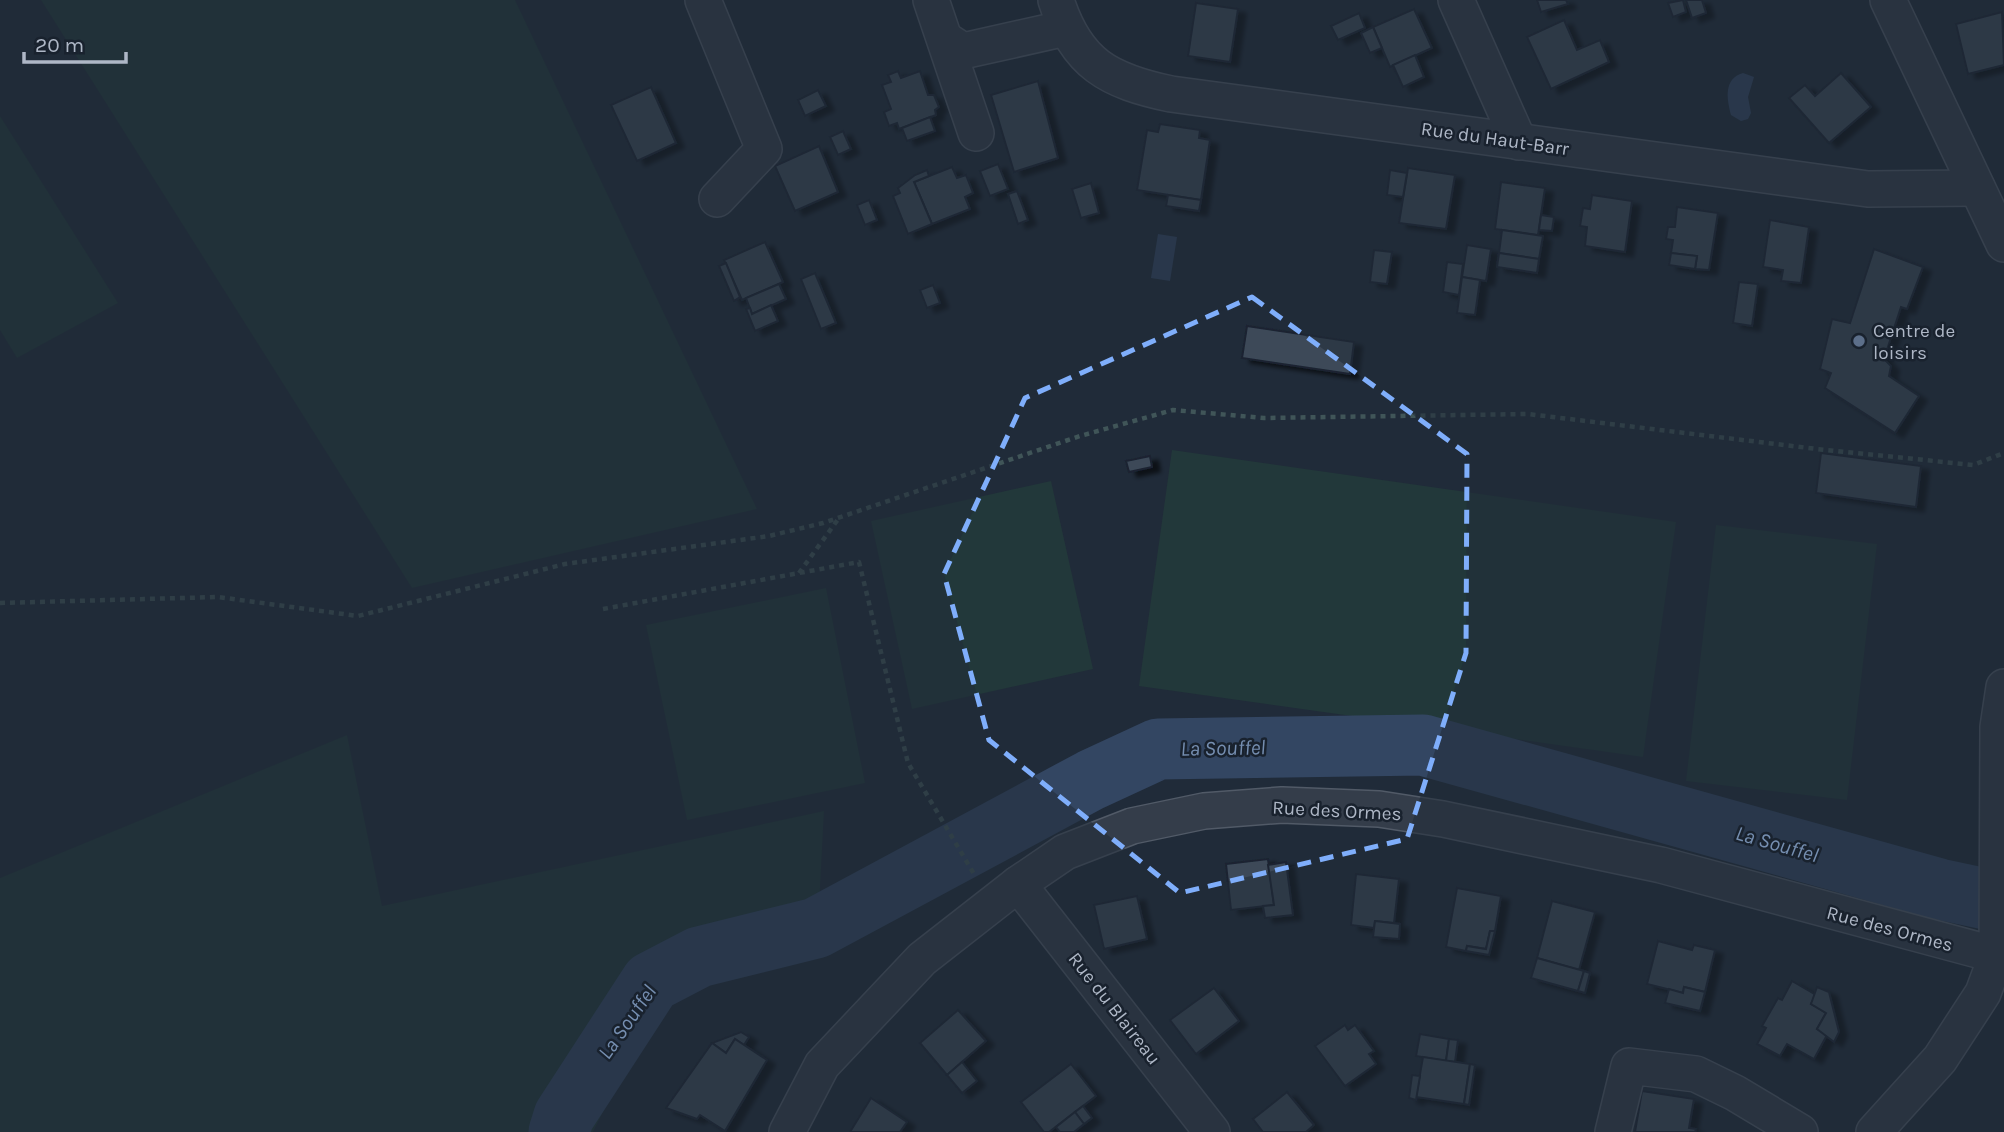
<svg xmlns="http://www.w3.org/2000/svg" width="2004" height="1132" viewBox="0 0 2004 1132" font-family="Karla,sans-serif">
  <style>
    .green { fill: #22383a }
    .water { fill: #334662 }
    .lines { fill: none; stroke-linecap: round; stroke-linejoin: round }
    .river { stroke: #334662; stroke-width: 61 }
    .building { fill: #3c4959; stroke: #1b2430; stroke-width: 2; filter: url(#shadow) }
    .minor-casing { stroke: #515a67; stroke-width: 38 }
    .path { stroke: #405558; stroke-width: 4.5; stroke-dasharray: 5 5; stroke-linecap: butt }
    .minor { stroke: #343d4a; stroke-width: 35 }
    .marked { fill: none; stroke: #7faefb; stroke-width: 5; stroke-dasharray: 14 9; stroke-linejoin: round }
    .service-dot { fill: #5c6f8a; stroke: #19222e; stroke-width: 2.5 }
    .labels { text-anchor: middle; stroke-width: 5; stroke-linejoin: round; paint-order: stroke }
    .street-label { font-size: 19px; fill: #aeb7c6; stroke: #19222e }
    .poi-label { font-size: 19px; fill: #aeb7c6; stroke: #19222e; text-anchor: start }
    .water-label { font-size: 21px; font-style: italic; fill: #758eb0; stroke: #19222e }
  </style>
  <defs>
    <filter id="shadow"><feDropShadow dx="8" dy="4.5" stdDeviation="2" flood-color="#0009"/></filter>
  </defs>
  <rect width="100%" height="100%" fill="#202b39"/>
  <g class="green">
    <polygon points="41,0 515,0 757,509 412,588"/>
    <polygon points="0,116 118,303 17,358 0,330"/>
    <polygon points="1172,450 1676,522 1643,757 1139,686"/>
    <polygon points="1051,481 1093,669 912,709 871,521"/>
    <polygon points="1716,525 1877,544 1847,800 1686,781"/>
    <polygon points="826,588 865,783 687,820 646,625"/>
    <polygon points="347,735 382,906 824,811 819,907 686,944 593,1132 0,1132 0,878"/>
  </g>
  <g class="water">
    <path d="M 1743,73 L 1754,77 L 1748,97 L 1751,113 L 1748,119 L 1741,121 L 1731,115 C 1727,99 1723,79 1743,73 Z"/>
    <polygon points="1158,234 1177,237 1170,281 1151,278"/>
  </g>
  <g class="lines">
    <polyline class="river" points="559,1132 564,1116 651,982 699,957 816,928 1091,780 1158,749 1423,745 1939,889 2004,903"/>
  </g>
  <g class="building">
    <polygon points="1537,0 1566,0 1568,4 1541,12"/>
    <polygon points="1683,0 1686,12 1673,17 1668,3"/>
    <polygon points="1686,0 1702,0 1706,13 1692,18"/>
    <polygon points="1196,3 1238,9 1230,62 1188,56"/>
    <polygon points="1414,9 1432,48 1390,67 1373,27"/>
    <polygon points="2002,12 2004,65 1968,74 1956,24"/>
    <polygon points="1359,13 1365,28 1338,40 1331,26"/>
    <polygon points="1564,20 1577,50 1600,40 1609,62 1551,89 1527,37"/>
    <polygon points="1373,27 1382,48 1370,53 1361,33"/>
    <polygon points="1415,55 1424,77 1403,87 1393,65"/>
    <polygon points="898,71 901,78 920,71 928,95 934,95 939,107 935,110 936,115 899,129 897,123 889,126 884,112 891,109 882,85 891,82 888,75"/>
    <polygon points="1841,73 1871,107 1829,143 1789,98 1805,85 1815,96"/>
    <polygon points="1038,81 1058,158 1014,172 991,95"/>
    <polygon points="651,87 676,143 637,161 611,105"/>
    <polygon points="818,90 826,106 805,116 798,100"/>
    <polygon points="930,117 935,131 907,141 902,128"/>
    <polygon points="1160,124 1200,130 1199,138 1210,140 1201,200 1137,190 1147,130 1158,132"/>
    <polygon points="843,131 851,149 838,155 830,137"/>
    <polygon points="819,146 838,192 795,211 775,166"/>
    <polygon points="998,164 1008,189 990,196 980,171"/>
    <polygon points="952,167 957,178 966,175 973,193 965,197 970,209 932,224 914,182"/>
    <polygon points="1408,168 1455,175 1446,229 1399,223"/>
    <polygon points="927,170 929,176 914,182 932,224 908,234 893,196 900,193 898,188 915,175"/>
    <polygon points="1390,170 1407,173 1403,197 1387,195"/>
    <polygon points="1501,182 1545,188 1538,235 1495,229"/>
    <polygon points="1091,183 1099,213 1081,218 1072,189"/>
    <polygon points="1017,191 1028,220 1018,224 1008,194"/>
    <polygon points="1168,195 1201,200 1199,211 1166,206"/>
    <polygon points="1592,195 1632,201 1625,252 1585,246 1587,227 1580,226 1583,208 1590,209"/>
    <polygon points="869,200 877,220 865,225 857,205"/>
    <polygon points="1677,207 1718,213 1709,270 1695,269 1697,256 1671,253 1673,240 1666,239 1668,227 1675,227"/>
    <polygon points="1541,215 1554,217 1552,231 1539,230"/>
    <polygon points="1770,220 1809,227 1801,283 1781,281 1783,270 1763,267"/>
    <polygon points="1502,230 1543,236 1539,259 1499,253"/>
    <polygon points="765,242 783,282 742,300 724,260"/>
    <polygon points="1467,245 1491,249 1486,281 1462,277"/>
    <polygon points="1874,249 1923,267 1907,309 1901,307 1884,359 1891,366 1889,376 1919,396 1895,433 1825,388 1831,373 1820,369 1832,319 1850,323"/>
    <polygon points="1374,250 1392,252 1387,284 1370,282"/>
    <polygon points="1499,253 1539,259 1537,273 1497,267"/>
    <polygon points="1671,253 1697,256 1695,269 1669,265"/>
    <polygon points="1447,262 1463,264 1459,295 1443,292"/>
    <polygon points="726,263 740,297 734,301 719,266"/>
    <polygon points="815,273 836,323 821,329 801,279"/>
    <polygon points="1462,277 1480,280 1475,315 1457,313"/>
    <polygon points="1739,282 1758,284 1752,326 1733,323"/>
    <polygon points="779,284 786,299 752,314 746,298"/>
    <polygon points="933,285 940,303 927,308 920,290"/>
    <polygon points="771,305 778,321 755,331 746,309 750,308 752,314"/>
    <polygon points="1247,326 1354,342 1350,374 1242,358"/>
    <polygon points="1821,453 1921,466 1916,507 1816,493"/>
    <polygon points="1150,456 1152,467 1129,472 1126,461"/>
    <polygon points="1268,859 1274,905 1231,910 1226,864"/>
    <polygon points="1286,862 1293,915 1265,918 1263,906 1274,905 1268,865"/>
    <polygon points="1356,874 1399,879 1394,923 1375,921 1374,928 1351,925"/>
    <polygon points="1457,888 1501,896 1495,931 1490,931 1486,949 1467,946 1466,951 1446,947"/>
    <polygon points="1137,896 1147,939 1104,949 1094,905"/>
    <polygon points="1552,901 1595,912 1579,970 1537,958"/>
    <polygon points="1375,921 1400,924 1399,939 1373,937"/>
    <polygon points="1490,931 1495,931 1489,955 1466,951 1467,946 1486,949"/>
    <polygon points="1658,941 1692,950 1694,945 1715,950 1705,992 1684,987 1683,993 1647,984"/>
    <polygon points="1537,958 1584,971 1578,991 1531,978"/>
    <polygon points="1584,971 1590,973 1585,993 1578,991"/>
    <polygon points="1792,981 1816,995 1811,1004 1826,1013 1817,1029 1827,1035 1814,1059 1787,1044 1780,1056 1757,1044 1766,1028 1762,1026 1778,998 1782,1000"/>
    <polygon points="1684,987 1705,992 1700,1011 1665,1003 1669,989 1683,993"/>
    <polygon points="1817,987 1829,992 1839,1032 1834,1042 1817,1029 1826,1013 1811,1004"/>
    <polygon points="1214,988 1239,1021 1196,1054 1170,1020"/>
    <polygon points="958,1010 986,1041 947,1075 920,1043"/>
    <polygon points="1345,1025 1348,1030 1355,1025 1374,1051 1369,1054 1376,1064 1345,1086 1315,1046"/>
    <polygon points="741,1032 749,1037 744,1045 735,1039 726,1053 712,1043"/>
    <polygon points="1420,1034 1449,1039 1446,1061 1416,1056"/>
    <polygon points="735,1039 767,1060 725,1131 700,1115 697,1119 666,1108 712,1043 726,1053"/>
    <polygon points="1449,1039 1458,1040 1455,1062 1446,1061"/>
    <polygon points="1423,1057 1470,1064 1464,1104 1416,1097"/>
    <polygon points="962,1062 977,1081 962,1093 947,1075"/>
    <polygon points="1071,1064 1096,1096 1049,1132 1044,1132 1021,1102"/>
    <polygon points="1470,1064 1475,1065 1469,1105 1464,1104"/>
    <polygon points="1412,1075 1420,1076 1416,1100 1409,1098"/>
    <polygon points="1642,1091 1694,1099 1689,1128 1696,1129 1695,1132 1635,1132"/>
    <polygon points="1287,1092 1314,1125 1306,1132 1263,1132 1253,1119"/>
    <polygon points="871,1098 907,1122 900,1132 850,1132"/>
    <polygon points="1083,1106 1092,1118 1084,1124 1075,1112"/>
    <polygon points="1075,1112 1084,1124 1074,1132 1060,1132 1056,1127"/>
  </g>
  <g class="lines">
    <g class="minor-casing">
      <g id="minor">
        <polyline points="703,0 764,149 717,199"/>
        <polyline points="931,0 976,133"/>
        <path d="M 1056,0 C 1076,64 1109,81 1171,94 L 1868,189 L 1977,188"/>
        <polyline points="1456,0 1519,142"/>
        <polyline points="1888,0 2004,244"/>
        <polyline points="946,40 963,51 1066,28"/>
        <polyline points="1018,884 1212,1132"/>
        <polyline points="787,1132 822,1065 922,959 1018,884 1065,852 1132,826 1204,811 1282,805 1379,809 1443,819 1661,865 2004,957"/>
        <polyline points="1613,1132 1629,1066 1696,1074 1735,1093 1800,1132"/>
        <polyline points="1874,1132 1940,1059 1983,993 1997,955 1998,727 2004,687"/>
      </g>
    </g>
    <g class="path">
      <polyline points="799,573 839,518"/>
      <polyline points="0,603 218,597 358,616 565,564 769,536 823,523 1080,436 1173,410 1264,418 1528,414 1817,449 1973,465 2004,453"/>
      <polyline points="603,609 859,562 908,763 974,874"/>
    </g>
    <use href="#minor" class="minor"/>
  </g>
  <path d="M0 0H2004V1132H0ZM 1252,297 L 1467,454 L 1466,653 L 1407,839 L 1180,893 L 989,740 L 944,574 L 1025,398 Z" fill="#202b39" fill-opacity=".55" fill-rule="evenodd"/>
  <path class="marked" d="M 1252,297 L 1467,454 L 1466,653 L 1407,839 L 1180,893 L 989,740 L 944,574 L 1025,398 Z"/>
  <circle class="service-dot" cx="1859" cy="341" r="7"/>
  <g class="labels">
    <g class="street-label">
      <text transform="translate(1495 138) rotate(8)" y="7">Rue du Haut-Barr</text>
      <text transform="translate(1337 810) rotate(3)" y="7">Rue des Ormes</text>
      <text transform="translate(1890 928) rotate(15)" y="7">Rue des Ormes</text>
      <text transform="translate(1115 1008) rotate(52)" y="7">Rue du Blaireau</text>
    </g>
    <g class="poi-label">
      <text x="1873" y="337">Centre de<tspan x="1873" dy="22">loisirs</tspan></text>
    </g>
    <g class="water-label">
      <text transform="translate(1223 748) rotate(-1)" y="7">La Souffel</text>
      <text transform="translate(1777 844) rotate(16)" y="7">La Souffel</text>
      <text transform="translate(627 1022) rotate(-55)" y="7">La Souffel</text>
    </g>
  </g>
  <path d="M24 52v10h102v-10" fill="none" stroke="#aeb7c6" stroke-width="3.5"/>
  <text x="35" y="52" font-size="21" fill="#aeb7c6" stroke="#19222e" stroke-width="5" paint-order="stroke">20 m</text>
</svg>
